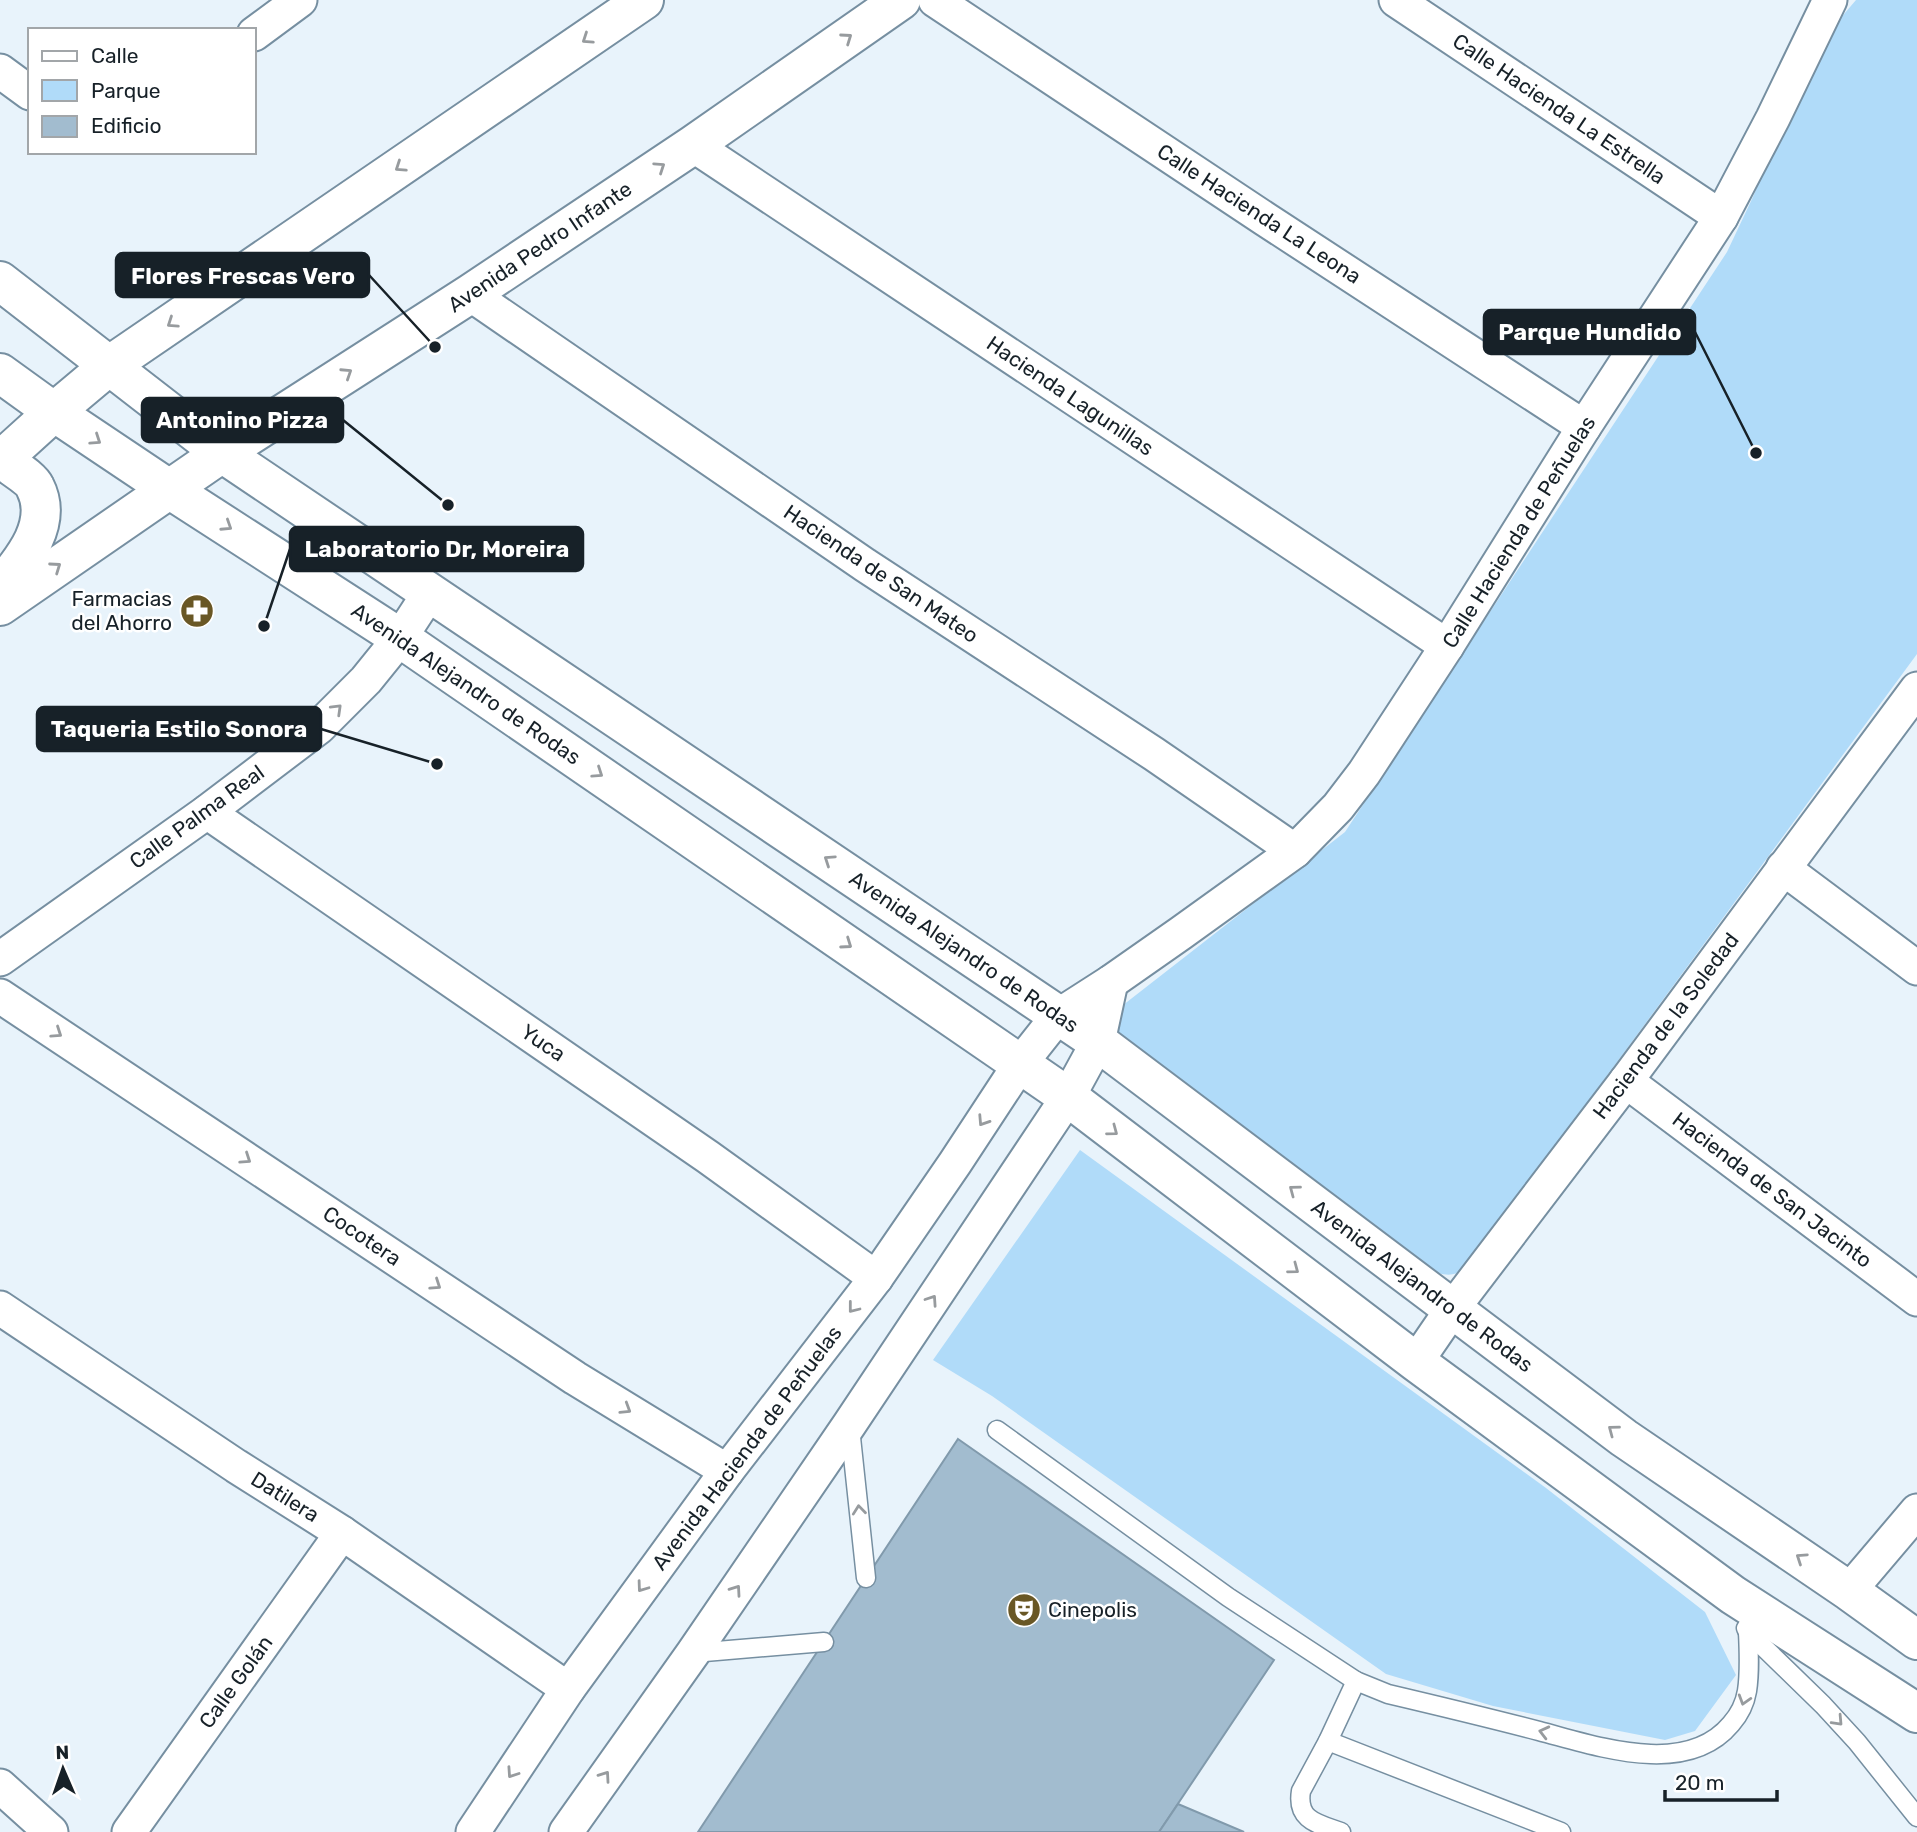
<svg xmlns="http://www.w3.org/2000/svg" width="1917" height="1832" viewBox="0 0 1917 1832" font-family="Rubik,sans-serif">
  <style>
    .green { fill: #b0dbf9 }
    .building { fill: #a2bccf; stroke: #819aac; stroke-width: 2 }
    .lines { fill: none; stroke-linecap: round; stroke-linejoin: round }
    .service-casing { stroke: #768fa1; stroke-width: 21 }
    .minor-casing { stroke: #768fa1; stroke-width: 37 }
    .tertiary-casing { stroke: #768fa1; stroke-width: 42 }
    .secondary-casing { stroke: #768fa1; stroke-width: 42 }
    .service { stroke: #fff; stroke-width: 18 }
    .minor { stroke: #fff; stroke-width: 33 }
    .tertiary { stroke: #fff; stroke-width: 38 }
    .secondary { stroke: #fff; stroke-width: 38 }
    .oneway { stroke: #979b9e }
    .labels { text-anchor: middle; stroke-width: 5; stroke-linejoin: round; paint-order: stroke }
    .street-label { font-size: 21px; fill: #172128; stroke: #fff }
    .poi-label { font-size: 21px; fill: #172128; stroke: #fff; text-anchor: end }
    .leader { fill: none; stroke: #172128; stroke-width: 2.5 }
    .callout-dot { fill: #172128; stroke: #fff; stroke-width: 2.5 }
    .callout { fill: #172128; stroke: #172128; stroke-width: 2.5 }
    .callout-label { font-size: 23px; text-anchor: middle; font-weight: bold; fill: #fff }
  </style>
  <rect width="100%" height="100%" fill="#e8f3fb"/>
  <g class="green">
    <path d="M 1856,0 L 1917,0 L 1917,654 L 1465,1269 C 1456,1275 1449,1276 1438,1273 L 1118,1032 L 1115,1028 L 1118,1009 L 1345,832 L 1727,252 L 1752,199 L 1814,56 L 1827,34 Z"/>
    <polygon points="1080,1150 1546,1488 1705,1612 1736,1675 1695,1731 1665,1740 1493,1706 1386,1674 992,1396 933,1360"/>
  </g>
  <g class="building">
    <polygon points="958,1439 1274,1660 1159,1832 698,1832"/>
    <polygon points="1178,1804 1244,1832 1159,1832"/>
  </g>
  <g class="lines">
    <g class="service-casing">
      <g id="service">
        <polyline points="850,1428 866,1578"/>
        <path d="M 997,1430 L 1228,1597 L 1356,1681 L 1388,1694 C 1439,1706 1489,1718 1539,1731 C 1597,1746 1686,1778 1731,1724 C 1739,1715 1745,1703 1747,1691 C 1750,1672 1749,1652 1748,1632"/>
        <polyline points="1746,1628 1748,1632 1823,1705 1857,1742 1917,1817"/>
        <polyline points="693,1653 824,1642"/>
        <polyline points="1328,1741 1561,1832"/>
        <path d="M 1341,1832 C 1319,1824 1296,1821 1301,1791 L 1328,1741 L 1356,1681"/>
      </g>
    </g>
    <g class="minor-casing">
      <g id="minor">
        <polyline points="935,0 1265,219 1584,427"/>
        <polyline points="1396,0 1721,217"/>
        <polyline points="254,34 300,0"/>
        <polyline points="0,71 30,93"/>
        <polyline points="693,145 1447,646"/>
        <polyline points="470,294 865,565 1154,754 1295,851"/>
        <polyline points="207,812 708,1157 876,1278"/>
        <polyline points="1783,868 1917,968"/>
        <polyline points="0,959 207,812 319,727 366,680 400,638 430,592"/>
        <polyline points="0,996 575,1378 727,1471"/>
        <polyline points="1626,1081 1917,1299"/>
        <polyline points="0,1308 236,1466 342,1533 568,1689"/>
        <polyline points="1416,1362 1453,1308 1626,1081 1917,689"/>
        <polyline points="1849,1591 1917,1511"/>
        <polyline points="0,1786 51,1832"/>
        <polyline points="129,1832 342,1533"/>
        <polyline points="473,1832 568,1689 727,1471 876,1278 955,1163 1020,1064 1058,1016 1111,982 1181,933 1295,851 1338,807 1364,773 1447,646 1584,427 1721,217 1773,118 1830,0"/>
        <polyline points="566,1832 693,1653 849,1425 1068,1097 1098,1042 1111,982"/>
      </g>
    </g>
    <g class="tertiary-casing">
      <g id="tertiary">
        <polyline points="0,281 222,453 1098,1042 1624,1438 1849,1591 1917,1640"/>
        <polyline points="0,373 54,412 169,489 400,638 1068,1097 1416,1362 1733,1595 1917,1713"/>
      </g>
    </g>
    <g class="secondary-casing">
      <g id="secondary">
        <polyline points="0,461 54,412 110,365 644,0"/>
        <path d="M 0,588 C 22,561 54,524 35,487 C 31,478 10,466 2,459"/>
        <polyline points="0,606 222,453 470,294 693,145 901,0"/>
      </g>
    </g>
    <use href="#service" class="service"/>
    <use href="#minor" class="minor"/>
    <use href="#tertiary" class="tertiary"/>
    <use href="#secondary" class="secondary"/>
  </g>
  <defs><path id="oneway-chevron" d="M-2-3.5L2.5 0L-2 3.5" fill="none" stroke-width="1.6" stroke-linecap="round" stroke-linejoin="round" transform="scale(1.75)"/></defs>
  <g class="oneway">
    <use href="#oneway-chevron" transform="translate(847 38) rotate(-35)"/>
    <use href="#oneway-chevron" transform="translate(587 39) rotate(146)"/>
    <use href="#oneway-chevron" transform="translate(400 167) rotate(146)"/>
    <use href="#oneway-chevron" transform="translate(660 167) rotate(-34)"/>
    <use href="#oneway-chevron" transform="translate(172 323) rotate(146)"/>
    <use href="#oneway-chevron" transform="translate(347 373) rotate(-33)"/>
    <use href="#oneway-chevron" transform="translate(96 440) rotate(34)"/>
    <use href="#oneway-chevron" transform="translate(227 526) rotate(33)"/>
    <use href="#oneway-chevron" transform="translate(56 567) rotate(-35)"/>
    <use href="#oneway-chevron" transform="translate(337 709) rotate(-44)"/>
    <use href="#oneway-chevron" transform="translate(598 773) rotate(34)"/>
    <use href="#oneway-chevron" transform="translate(829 860) rotate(-146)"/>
    <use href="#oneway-chevron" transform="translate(847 944) rotate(35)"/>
    <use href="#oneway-chevron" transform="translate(57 1033) rotate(34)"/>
    <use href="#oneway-chevron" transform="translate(983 1121) rotate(123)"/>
    <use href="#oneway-chevron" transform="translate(1113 1131) rotate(37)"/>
    <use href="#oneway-chevron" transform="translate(246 1159) rotate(34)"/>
    <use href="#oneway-chevron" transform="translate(1294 1190) rotate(-143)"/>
    <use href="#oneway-chevron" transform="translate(1294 1269) rotate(37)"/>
    <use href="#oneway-chevron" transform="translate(436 1285) rotate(34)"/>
    <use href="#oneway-chevron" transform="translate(932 1300) rotate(-56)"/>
    <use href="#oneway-chevron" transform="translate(853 1308) rotate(128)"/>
    <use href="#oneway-chevron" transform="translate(626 1409) rotate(32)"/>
    <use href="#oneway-chevron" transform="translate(1613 1430) rotate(-143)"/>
    <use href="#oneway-chevron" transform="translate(859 1510) rotate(-96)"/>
    <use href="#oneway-chevron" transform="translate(1801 1558) rotate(-146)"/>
    <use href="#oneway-chevron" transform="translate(642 1587) rotate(126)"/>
    <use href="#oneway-chevron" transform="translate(736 1590) rotate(-55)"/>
    <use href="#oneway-chevron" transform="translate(1744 1700) rotate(107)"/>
    <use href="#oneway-chevron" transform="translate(1838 1721) rotate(47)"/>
    <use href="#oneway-chevron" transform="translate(1544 1732) rotate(-166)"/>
    <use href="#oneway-chevron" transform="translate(512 1773) rotate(124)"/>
    <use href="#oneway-chevron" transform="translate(605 1776) rotate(-55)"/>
  </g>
  <defs>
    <g id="pharmacy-disc" transform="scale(1.75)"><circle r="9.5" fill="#695725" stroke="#fff"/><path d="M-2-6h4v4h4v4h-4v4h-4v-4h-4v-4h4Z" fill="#fff"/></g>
    <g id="theatre-disc" transform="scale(1.75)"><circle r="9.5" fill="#695725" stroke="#fff"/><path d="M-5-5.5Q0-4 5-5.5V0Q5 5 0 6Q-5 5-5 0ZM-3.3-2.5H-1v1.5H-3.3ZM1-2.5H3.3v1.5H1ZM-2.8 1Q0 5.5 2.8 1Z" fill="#fff"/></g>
  </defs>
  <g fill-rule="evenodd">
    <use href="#pharmacy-disc" x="197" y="611"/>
    <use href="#theatre-disc" x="1024" y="1610"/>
  </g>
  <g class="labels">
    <g class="street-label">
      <text transform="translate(1559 109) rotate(34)" y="7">Calle Hacienda La Estrella</text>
      <text transform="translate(1259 214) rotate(33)" y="7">Calle Hacienda La Leona</text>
      <text transform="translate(540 247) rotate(-34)" y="7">Avenida Pedro Infante</text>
      <text transform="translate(1070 396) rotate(34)" y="7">Hacienda Lagunillas</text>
      <text transform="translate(1519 532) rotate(-58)" y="7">Calle Hacienda de Peñuelas</text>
      <text transform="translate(881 574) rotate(34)" y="7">Hacienda de San Mateo</text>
      <text transform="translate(466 684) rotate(34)" y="7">Avenida Alejandro de Rodas</text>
      <text transform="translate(197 817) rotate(-36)" y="7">Calle Palma Real</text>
      <text transform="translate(964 952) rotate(34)" y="7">Avenida Alejandro de Rodas</text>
      <text transform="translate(1666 1026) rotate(-53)" y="7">Hacienda de la Soledad</text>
      <text transform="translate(543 1043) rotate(34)" y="7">Yuca</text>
      <text transform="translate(1772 1190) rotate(37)" y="7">Hacienda de San Jacinto</text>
      <text transform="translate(362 1236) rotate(34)" y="7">Cocotera</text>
      <text transform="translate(1422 1286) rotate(37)" y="7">Avenida Alejandro de Rodas</text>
      <text transform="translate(747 1448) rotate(-53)" y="7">Avenida Hacienda de Peñuelas</text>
      <text transform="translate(285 1497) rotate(32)" y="7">Datilera</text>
      <text transform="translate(236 1682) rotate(-54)" y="7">Calle Golán</text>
    </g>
    <g class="poi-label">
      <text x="172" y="606">Farmacias<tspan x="172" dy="24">del Ahorro</tspan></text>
      <text x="1048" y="1617" text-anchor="start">Cinepolis</text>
    </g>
  </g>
  <path class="leader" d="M435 347L369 275M1756 453L1695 332M448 505L343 420M264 626L290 549M437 764L321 729"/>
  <g class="callout-dot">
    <circle cx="435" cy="347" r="7"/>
    <circle cx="1756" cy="453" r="7"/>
    <circle cx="448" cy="505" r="7"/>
    <circle cx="264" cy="626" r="7"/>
    <circle cx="437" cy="764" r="7"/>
  </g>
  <g class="callout">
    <rect x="116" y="253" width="253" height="44" rx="7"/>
    <rect x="1484" y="310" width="211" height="44" rx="7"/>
    <rect x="142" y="398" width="201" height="44" rx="7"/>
    <rect x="290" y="527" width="293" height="44" rx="7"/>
    <rect x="37" y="707" width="284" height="44" rx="7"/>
  </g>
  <g class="callout-label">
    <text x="243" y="284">Flores Frescas Vero</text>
    <text x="1590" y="340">Parque Hundido</text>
    <text x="242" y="428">Antonino Pizza</text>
    <text x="437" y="557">Laboratorio Dr, Moreira</text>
    <text x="179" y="737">Taqueria Estilo Sonora</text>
  </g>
  <rect x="28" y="28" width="228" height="126" fill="#ffffff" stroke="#a2a6a9" stroke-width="2"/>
  <rect x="42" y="51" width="35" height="10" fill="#ffffff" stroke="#a2a6a9" stroke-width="2"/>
  <text x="91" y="63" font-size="21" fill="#172128">Calle</text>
  <rect x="42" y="80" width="35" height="21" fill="#b0dbf9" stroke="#a2a6a9" stroke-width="2"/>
  <text x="91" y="98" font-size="21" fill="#172128">Parque</text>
  <rect x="42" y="116" width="35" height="21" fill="#a2bccf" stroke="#a2a6a9" stroke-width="2"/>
  <text x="91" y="133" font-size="21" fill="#172128">Edificio</text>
  <g transform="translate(63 1769) rotate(358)" stroke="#ffffff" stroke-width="5" paint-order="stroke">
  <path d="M0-5L12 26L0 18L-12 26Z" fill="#172128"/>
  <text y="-10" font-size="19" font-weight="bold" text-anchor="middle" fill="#172128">N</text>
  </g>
  <path d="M1665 1790v10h112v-10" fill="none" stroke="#172128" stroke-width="3.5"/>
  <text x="1675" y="1790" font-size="21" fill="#172128" stroke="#ffffff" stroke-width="5" paint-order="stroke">20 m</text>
</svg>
